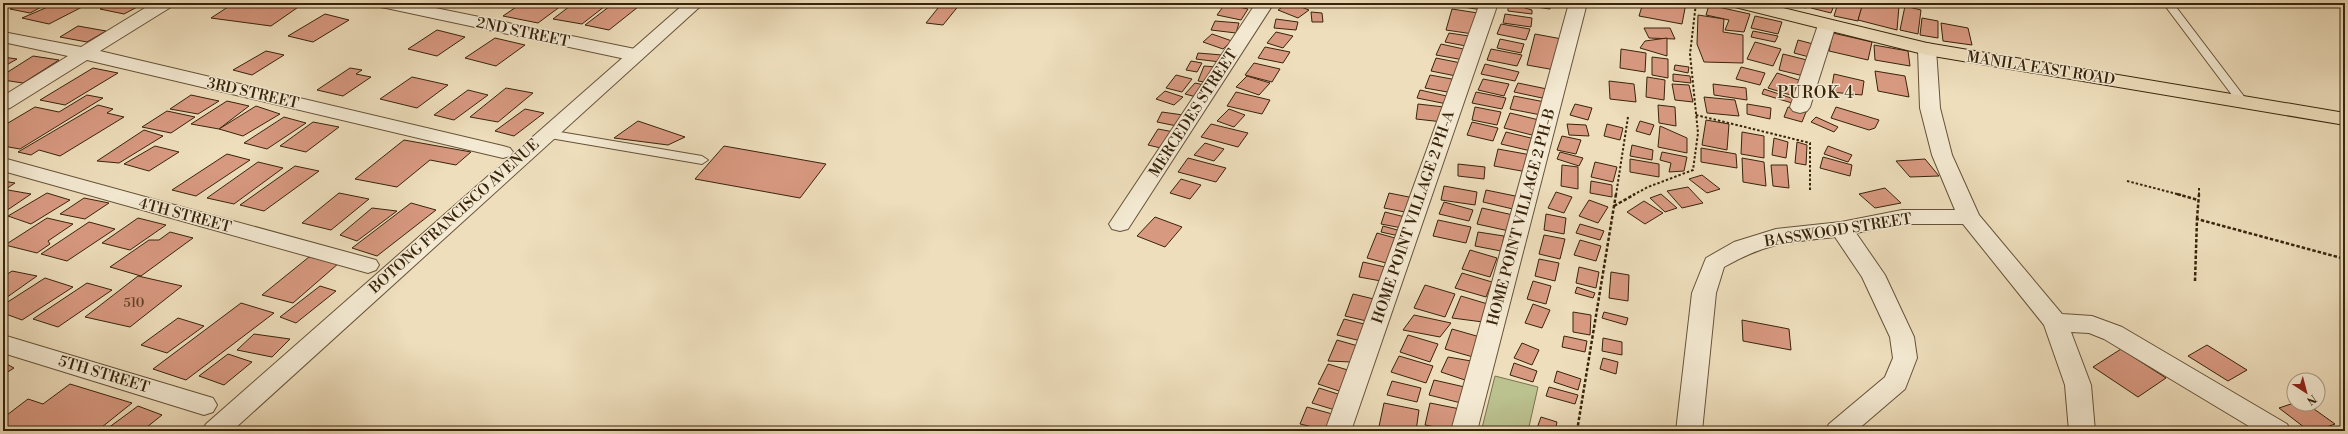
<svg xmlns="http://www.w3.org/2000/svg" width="2348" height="434" viewBox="0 0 2348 434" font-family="'Libre Bodoni',serif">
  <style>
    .green { fill: #bbc18f; stroke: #7a724d }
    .building { fill: #d89981; stroke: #38240b }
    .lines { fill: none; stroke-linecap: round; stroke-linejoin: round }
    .service-casing { stroke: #665237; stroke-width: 2 }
    .minor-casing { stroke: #665237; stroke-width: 2 }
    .tertiary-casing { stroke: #665237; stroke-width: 2 }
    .primary-casing { stroke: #38240b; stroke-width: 2 }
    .path-far1 { stroke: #38240b; stroke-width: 2; stroke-dasharray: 2.5 2; stroke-linecap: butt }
    .path { stroke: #38240b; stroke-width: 2.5; stroke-dasharray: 3.5 2; stroke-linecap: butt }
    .service { fill: #f4ead3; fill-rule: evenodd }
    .minor { fill: #f4ead3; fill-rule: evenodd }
    .tertiary { fill: #f4ead3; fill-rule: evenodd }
    .primary { fill: #eedebc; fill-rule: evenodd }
    .labels { text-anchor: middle; stroke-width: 3; stroke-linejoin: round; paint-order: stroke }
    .number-label { font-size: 13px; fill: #604128 }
    .street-label { font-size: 15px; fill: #38240b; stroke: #f4ead3 }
    .neighbourhood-label { font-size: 16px; letter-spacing: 1px; fill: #38240b; stroke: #f4ead3 }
  </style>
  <rect width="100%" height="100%" fill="#eedebc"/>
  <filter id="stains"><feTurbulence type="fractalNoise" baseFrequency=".005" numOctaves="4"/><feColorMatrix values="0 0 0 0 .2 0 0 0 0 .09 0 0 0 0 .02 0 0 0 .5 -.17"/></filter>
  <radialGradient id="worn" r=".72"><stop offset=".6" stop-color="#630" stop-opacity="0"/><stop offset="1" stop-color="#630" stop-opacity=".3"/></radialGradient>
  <polygon class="green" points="1495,376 1538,387 1528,431 1492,431 1482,428"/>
  <g class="building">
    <polygon points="22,3 49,3 30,13 10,9"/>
    <polygon points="57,3 84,6 49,24 22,18"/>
    <polygon points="112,3 120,3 139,6 124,14 100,9"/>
    <polygon points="234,3 304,3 271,26 211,18"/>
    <polygon points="522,3 565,3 538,23 503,16"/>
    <polygon points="574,3 609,3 582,24 553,19"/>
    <polygon points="614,3 643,3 609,30 585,25"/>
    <polygon points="942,3 960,4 943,25 926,23"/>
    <polygon points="1288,3 1291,3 1309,10 1298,18 1278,10"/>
    <polygon points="1458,3 1485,3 1482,10 1457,6"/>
    <polygon points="1508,3 1532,10 1532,14 1508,11"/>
    <polygon points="1515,3 1551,3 1550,9 1515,4"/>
    <polygon points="1643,3 1686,3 1682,24 1639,16"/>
    <polygon points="1793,3 1808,3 1806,8 1792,5"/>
    <polygon points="1813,3 1835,3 1831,13 1811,8"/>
    <polygon points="1838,3 1862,7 1858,21 1834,16"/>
    <polygon points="1863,3 1886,3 1899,6 1897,30 1858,20"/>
    <polygon points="1225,4 1248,9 1241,20 1217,15"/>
    <polygon points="1709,5 1750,14 1744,32 1725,30 1729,20 1706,15"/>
    <polygon points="1905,6 1921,10 1918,34 1900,30"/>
    <polygon points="1452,9 1478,13 1473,34 1446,30"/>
    <polygon points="1311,12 1322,13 1323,22 1312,22"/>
    <polygon points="325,14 349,20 313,42 288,36"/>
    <polygon points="1505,14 1532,18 1531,27 1503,23"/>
    <polygon points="1698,15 1724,19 1723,32 1743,35 1743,63 1704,62 1697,44"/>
    <polygon points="1755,16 1782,22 1778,34 1751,28"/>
    <polygon points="1922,18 1938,21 1938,38 1920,35"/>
    <polygon points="1276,19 1298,22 1296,30 1274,28"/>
    <polygon points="1215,21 1239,23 1236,33 1211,30"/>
    <polygon points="1941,23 1968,28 1972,45 1943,41"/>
    <polygon points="1501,24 1530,29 1526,40 1497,34"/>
    <polygon points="78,26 106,31 87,42 60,37"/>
    <polygon points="1644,28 1670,28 1675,39 1649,38"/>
    <polygon points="437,30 465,37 437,56 408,49"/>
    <polygon points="1753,31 1778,36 1775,42 1751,37"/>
    <polygon points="1276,32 1293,36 1283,48 1267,43"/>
    <polygon points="1449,33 1469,36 1466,46 1445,42"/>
    <polygon points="1833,33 1872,42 1868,60 1829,51"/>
    <polygon points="1212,34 1232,41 1223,49 1203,42"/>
    <polygon points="1535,34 1562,39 1555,70 1527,65"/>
    <polygon points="495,38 525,45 496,66 465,58"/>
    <polygon points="1667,38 1667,56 1640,48 1645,41"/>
    <polygon points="1500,39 1524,44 1521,53 1497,48"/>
    <polygon points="1798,40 1817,45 1813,58 1794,53"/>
    <polygon points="1755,42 1781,49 1773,66 1747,59"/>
    <polygon points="1441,44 1468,50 1464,60 1436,55"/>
    <polygon points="1874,45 1908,51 1910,66 1875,60"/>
    <polygon points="1265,47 1290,52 1283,63 1258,58"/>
    <polygon points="1491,49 1522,55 1517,66 1487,60"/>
    <polygon points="1621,49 1646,53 1645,72 1620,68"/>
    <polygon points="266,51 284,55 252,75 233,70"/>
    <polygon points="1198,53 1222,55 1220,62 1196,59"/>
    <polygon points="1783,54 1811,61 1808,77 1779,70"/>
    <polygon points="33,56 59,60 23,83 3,80 3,75"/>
    <polygon points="3,57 17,59 3,67"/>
    <polygon points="1652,57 1668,59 1668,78 1652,75"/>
    <polygon points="1436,58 1461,63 1456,76 1431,71"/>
    <polygon points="1191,61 1202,63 1197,72 1186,70"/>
    <polygon points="1254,63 1280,69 1272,82 1245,75"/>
    <polygon points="1485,64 1519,72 1515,81 1481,74"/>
    <polygon points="1675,65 1689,67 1688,73 1674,70"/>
    <polygon points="1204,66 1217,67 1211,83 1198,81"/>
    <polygon points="1741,67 1765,73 1760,85 1736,79"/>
    <polygon points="93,68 118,73 65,105 40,100"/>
    <polygon points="350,68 362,70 356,74 371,77 343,96 317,90"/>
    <polygon points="1875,71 1905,76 1909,97 1878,91"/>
    <polygon points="1777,73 1805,82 1797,97 1768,88"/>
    <polygon points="1673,74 1690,76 1691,83 1673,81"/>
    <polygon points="1834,74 1864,81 1862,95 1831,92"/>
    <polygon points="1176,75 1192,79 1182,92 1166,88"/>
    <polygon points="1430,75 1457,80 1453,93 1425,88"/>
    <polygon points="1247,76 1270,83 1259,95 1236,87"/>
    <polygon points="412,77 448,85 417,108 380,99"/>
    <polygon points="1647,77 1665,80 1664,100 1646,97"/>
    <polygon points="1483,79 1509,84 1504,96 1478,90"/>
    <polygon points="1609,81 1634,84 1636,102 1610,99"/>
    <polygon points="1195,83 1209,86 1200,98 1185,94"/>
    <polygon points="1518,83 1547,89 1542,98 1514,92"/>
    <polygon points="1672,84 1689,85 1693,102 1675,100"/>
    <polygon points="1713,84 1746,88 1747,100 1714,95"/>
    <polygon points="506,88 533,93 498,122 470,117"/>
    <polygon points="1764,89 1794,99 1792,103 1762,94"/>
    <polygon points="468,90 488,95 454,120 434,115"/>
    <polygon points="1420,90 1451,97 1447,104 1417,98"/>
    <polygon points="1165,91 1183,97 1174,105 1156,99"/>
    <polygon points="1236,92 1270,100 1262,114 1227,106"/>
    <polygon points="1476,92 1506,98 1502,109 1472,103"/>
    <polygon points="87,95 103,98 20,149 3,146 3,126 35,107 59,112"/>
    <polygon points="191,95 219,101 198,114 170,109"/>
    <polygon points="1514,96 1545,102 1541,115 1510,109"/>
    <polygon points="1704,97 1735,100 1739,116 1707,113"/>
    <polygon points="227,101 249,106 219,129 191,124"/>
    <polygon points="1418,104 1444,107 1443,122 1416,119"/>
    <polygon points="1575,104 1592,108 1588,120 1570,115"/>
    <polygon points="1747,104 1771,108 1770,119 1747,114"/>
    <polygon points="98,105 113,109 107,113 124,117 60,156 39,150 31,155 18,152"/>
    <polygon points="1658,105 1675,107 1676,126 1659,123"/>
    <polygon points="256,106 280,114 243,136 219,129"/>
    <polygon points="1475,107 1501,112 1497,125 1472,120"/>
    <polygon points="1788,107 1806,112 1802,122 1784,117"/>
    <polygon points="1836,107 1879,120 1875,128 1869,130 1831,118"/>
    <polygon points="525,109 544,113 514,136 495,131"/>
    <polygon points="1229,109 1245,115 1234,127 1217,121"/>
    <polygon points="167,111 195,117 171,133 142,127"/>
    <polygon points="1162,112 1183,115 1177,126 1157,122"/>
    <polygon points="1510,113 1539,120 1532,135 1504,128"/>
    <polygon points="284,117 306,123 267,149 244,143"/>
    <polygon points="1816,117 1838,127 1834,132 1811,122"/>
    <polygon points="1706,120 1729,124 1727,150 1702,145"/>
    <polygon points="638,121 685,137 668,145 614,138"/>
    <polygon points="1640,121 1654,125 1650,135 1636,131"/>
    <polygon points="313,122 339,127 306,152 280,146"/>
    <polygon points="1472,122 1498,128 1493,141 1467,135"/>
    <polygon points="1211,124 1248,133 1238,147 1201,137"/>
    <polygon points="1567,124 1586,125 1589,136 1569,135"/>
    <polygon points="1607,124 1623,128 1620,140 1604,136"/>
    <polygon points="1660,126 1687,138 1687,153 1658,147"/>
    <polygon points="1158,129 1174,132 1165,149 1148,145"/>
    <polygon points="144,130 163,136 119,163 97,161"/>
    <polygon points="1506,132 1535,139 1531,151 1501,144"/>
    <polygon points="1742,132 1764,136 1764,158 1741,154"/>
    <polygon points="1562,136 1581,140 1576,154 1557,150"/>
    <polygon points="1774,138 1788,142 1786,158 1772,155"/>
    <polygon points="404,140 471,152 456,165 430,160 397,187 355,179"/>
    <polygon points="1797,142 1807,145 1806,165 1795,163"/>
    <polygon points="1205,143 1224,149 1214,161 1194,155"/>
    <polygon points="1632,145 1653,150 1652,160 1630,156"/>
    <polygon points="155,146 179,152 149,171 124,164"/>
    <polygon points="724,146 826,164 800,198 695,179"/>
    <polygon points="1828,146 1852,155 1848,162 1824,154"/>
    <polygon points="1701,148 1736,154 1737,168 1701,162"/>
    <polygon points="1498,149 1531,155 1527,172 1494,166"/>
    <polygon points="1560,152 1583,158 1579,166 1557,159"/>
    <polygon points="1662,152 1687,157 1684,171 1669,172 1671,163 1660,160"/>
    <polygon points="227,154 250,160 196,196 172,190"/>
    <polygon points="1823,157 1852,165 1850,176 1820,168"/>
    <polygon points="1188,158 1226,168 1216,182 1178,172"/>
    <polygon points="1742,158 1764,162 1766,186 1743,182"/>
    <polygon points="1630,159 1659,164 1659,177 1630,172"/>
    <polygon points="1925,159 1939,176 1910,177 1896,161"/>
    <polygon points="258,162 283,168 234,204 207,198"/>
    <polygon points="1595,162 1617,167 1613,182 1591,177"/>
    <polygon points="1458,164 1485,167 1484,179 1458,176"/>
    <polygon points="1562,165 1578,167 1578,189 1561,186"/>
    <polygon points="1771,165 1787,165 1789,188 1773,186"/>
    <polygon points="295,166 319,171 264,211 240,205"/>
    <polygon points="1702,175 1720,189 1707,193 1689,179"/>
    <polygon points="1181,179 1201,185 1190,199 1170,193"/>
    <polygon points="3,181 15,183 3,191"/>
    <polygon points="1591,181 1612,185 1612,197 1590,193"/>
    <polygon points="1444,186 1477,192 1475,205 1441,200"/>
    <polygon points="1688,187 1703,203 1682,208 1667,191"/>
    <polygon points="1885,188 1901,203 1875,208 1859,194"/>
    <polygon points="8,190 31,194 3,213 3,193"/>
    <polygon points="1486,190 1520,197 1517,210 1483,202"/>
    <polygon points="1556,192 1572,197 1564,213 1548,208"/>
    <polygon points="47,193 70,200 31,224 8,216"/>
    <polygon points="339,193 369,199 331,230 302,223"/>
    <polygon points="1389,193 1414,198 1410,213 1384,208"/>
    <polygon points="1661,194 1677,208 1665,212 1650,198"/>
    <polygon points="84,198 109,203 85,219 60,214"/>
    <polygon points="1589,200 1608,207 1598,223 1579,216"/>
    <polygon points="1644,201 1663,213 1645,224 1627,212"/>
    <polygon points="1444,202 1473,210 1469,221 1439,214"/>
    <polygon points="411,203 436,210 377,256 352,248"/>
    <polygon points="372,208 397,211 357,241 340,235"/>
    <polygon points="1482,208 1513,215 1509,231 1477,224"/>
    <polygon points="1385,212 1405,217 1402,228 1381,224"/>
    <polygon points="1546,214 1566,218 1564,234 1544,230"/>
    <polygon points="1155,217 1182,227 1165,247 1137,236"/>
    <polygon points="47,218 73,224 48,241 50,244 37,253 5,245"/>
    <polygon points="138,218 166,225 130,250 102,243"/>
    <polygon points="1438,220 1471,227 1466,243 1433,236"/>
    <polygon points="89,222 115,229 67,261 41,254"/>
    <polygon points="1580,224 1604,231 1600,240 1576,233"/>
    <polygon points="1383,226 1401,231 1399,236 1381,232"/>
    <polygon points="170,232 193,238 141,276 110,267 149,240 159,240"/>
    <polygon points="1478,232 1504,236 1501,251 1475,246"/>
    <polygon points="1377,233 1395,238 1386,263 1367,258"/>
    <polygon points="1544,235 1565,239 1560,259 1539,254"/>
    <polygon points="1580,240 1601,246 1596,261 1574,255"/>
    <polygon points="1470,250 1497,258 1490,277 1462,269"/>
    <polygon points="309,257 339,263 293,303 262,295"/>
    <polygon points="1539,259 1559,263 1555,281 1535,276"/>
    <polygon points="1363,262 1385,267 1381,281 1359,277"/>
    <polygon points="1579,267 1599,272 1596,288 1576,283"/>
    <polygon points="12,271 37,276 3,300 3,277"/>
    <polygon points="1611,272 1629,275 1628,301 1609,298"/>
    <polygon points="1462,273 1492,282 1486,297 1455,288"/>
    <polygon points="138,276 182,286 130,327 85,317"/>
    <polygon points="45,278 73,287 22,320 3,313 3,305"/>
    <polygon points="1533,281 1551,286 1546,304 1527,299"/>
    <polygon points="87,283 112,290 58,327 33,319"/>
    <polygon points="1425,285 1455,294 1445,317 1414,308"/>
    <polygon points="320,286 336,291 296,323 280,317"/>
    <polygon points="1577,287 1595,293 1593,298 1575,293"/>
    <polygon points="1353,294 1378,300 1371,322 1345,316"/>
    <polygon points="1461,296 1491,305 1483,322 1452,318"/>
    <polygon points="241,303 274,313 186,380 153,369"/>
    <polygon points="1533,304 1550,310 1542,328 1525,323"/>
    <polygon points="1573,312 1591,315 1590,335 1573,332"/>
    <polygon points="1604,312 1628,318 1626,325 1602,318"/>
    <polygon points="1414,315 1451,323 1440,337 1403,330"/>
    <polygon points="178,318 204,326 167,353 141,345"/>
    <polygon points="1344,319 1368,325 1361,341 1337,335"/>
    <polygon points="1742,320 1789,329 1791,350 1743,341"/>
    <polygon points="1452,329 1480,337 1473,357 1445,349"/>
    <polygon points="254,334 290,339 272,357 237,350"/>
    <polygon points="1408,335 1438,344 1430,362 1400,352"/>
    <polygon points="1564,336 1587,341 1585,352 1562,347"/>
    <polygon points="1603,338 1622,342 1622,355 1602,351"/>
    <polygon points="1337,340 1358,346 1351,362 1328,361"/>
    <polygon points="1522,343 1539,350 1532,365 1514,358"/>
    <polygon points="2207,345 2247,370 2228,381 2188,356"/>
    <polygon points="2121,349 2166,378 2138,397 2093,367"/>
    <polygon points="228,354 252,362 224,385 199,376"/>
    <polygon points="1399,356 1433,366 1426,383 1391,372"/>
    <polygon points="1448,357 1477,362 1468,381 1441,372"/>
    <polygon points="1603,358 1618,362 1616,374 1600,369"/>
    <polygon points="3,362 14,368 3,375"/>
    <polygon points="1514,363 1537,371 1533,382 1510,375"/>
    <polygon points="1328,364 1351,371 1342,392 1318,384"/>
    <polygon points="1557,371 1581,379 1578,390 1554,382"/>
    <polygon points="1434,380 1469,388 1465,404 1429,395"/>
    <polygon points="1392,381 1421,388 1417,402 1387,395"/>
    <polygon points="70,384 132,403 97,431 3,431 3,418 28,399 43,404"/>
    <polygon points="1549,387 1578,395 1575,404 1546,396"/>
    <polygon points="1319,388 1341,395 1335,410 1312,403"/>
    <polygon points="1384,403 1419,410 1416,431 1378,431"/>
    <polygon points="1430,403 1460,409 1456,431 1425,425"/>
    <polygon points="2294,403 2307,404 2335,424 2315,431 2309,431 2279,408"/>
    <polygon points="138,406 162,415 142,431 104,431"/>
    <polygon points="1307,407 1336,415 1330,431 1300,424"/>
    <polygon points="1541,417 1557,422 1555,431 1536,431"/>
  </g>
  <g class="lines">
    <g class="service-casing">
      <g id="service">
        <polygon points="2163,3 2173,3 2246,99 2248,101 2246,103 2238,103"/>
        <polygon points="548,130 702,156 708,160 702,164 544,137 542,134 544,131"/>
      </g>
    </g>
    <g class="minor-casing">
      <g id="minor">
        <polygon points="153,3 174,3 171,7 100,51 503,146 510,148 513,152 510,156 503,158 87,60 10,108 3,110 3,96 68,56 3,42 3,32 81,47"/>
        <polygon points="377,3 411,3 635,49 642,51 644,55 642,59 635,61 386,8 380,7"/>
        <polygon points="1256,3 1274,3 1128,229 1120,231 1112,229 1109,224"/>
        <polygon points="1480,3 1498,3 1351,431 1325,431"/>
        <polygon points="1569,3 1587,3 1477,431 1451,431"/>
        <polygon points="1827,20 1833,21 1836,25 1810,107 1807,111 1800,113 1793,111 1790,107 1818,25 1821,21"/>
        <path d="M 1927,43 L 1934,45 L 1936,49 L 1940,108 L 1952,155 L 1979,215 L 2062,314 L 2092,316 L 2122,327 L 2287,424 L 2291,431 L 2257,431 L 2104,339 L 2089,333 L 2071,332 L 2091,385 L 2095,431 L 2069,431 L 2065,385 L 2044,325 L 1963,224 L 1902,224 L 1856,233 L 1885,275 L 1914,337 L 1917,358 L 1905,389 L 1856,431 L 1825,431 L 1829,424 L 1885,377 L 1893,358 L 1890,337 L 1862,277 L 1835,237 C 1788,242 1766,243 1724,267 L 1716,293 L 1702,431 L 1676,431 L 1692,293 L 1706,258 L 1734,242 L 1776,229 L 1841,222 L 1902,210 L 1955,210 L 1932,155 L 1920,108 L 1918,49 L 1920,45 Z"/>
        <polygon points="3,158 376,260 379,265 376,270 368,273 3,171"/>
        <polygon points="3,335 213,398 217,405 213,412 204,415 3,353"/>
      </g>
    </g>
    <g class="tertiary-casing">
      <polygon id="tertiary" points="685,3 704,3 232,431 202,431 206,424"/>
    </g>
    <g class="primary-casing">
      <polygon id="primary" points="1732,3 1763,3 1927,43 2345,113 2345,125 1927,55 1735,7"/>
    </g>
    <g class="path-far1">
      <polyline points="1696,115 1810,143 1810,191"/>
      <polyline points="2127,181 2181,195"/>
      <polyline points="1616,195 1628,117"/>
      <polyline points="1633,195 1648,187 1693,170 1698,133 1690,54 1696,3"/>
      <polyline points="2199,195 2199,188"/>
    </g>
    <g class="path">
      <polyline points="2177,194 2198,200"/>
      <polyline points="1614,206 1635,194"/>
      <polyline points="2197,219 2199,194"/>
      <polyline points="2195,281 2197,219 2345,259"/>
      <polyline points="1577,431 1616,194"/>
    </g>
    <use href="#service" class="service"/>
    <use href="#minor" class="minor"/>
    <use href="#tertiary" class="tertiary"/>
    <use href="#primary" class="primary"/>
  </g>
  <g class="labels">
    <g class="number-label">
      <text x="134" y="307">510</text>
    </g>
    <g class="street-label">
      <text transform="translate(523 32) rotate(12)" y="5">2ND STREET</text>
      <text transform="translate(2041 68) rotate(9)" y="5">MANILA EAST ROAD</text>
      <text transform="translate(253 93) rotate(13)" y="5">3RD STREET</text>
      <text transform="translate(1193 113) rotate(-57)" y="5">MERCEDES STREET</text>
      <text transform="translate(185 215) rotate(15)" y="5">4TH STREET</text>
      <text transform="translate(454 216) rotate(-42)" y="5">BOTONG FRANCISCO AVENUE</text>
      <text transform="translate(1413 217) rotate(-71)" y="5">HOME POINT VILLAGE 2 PH-A</text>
      <text transform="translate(1521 217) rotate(-75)" y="5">HOME POINT VILLAGE 2 PH-B</text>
      <text transform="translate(1838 230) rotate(-9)" y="5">BASSWOOD STREET</text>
      <text transform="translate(104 374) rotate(17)" y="5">5TH STREET</text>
    </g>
    <g class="neighbourhood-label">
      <text x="1816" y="98">PUROK 4</text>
    </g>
  </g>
  <rect width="2348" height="434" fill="none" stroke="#eedebc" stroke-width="16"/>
  <rect x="4" y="4" width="2340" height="426" fill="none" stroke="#38240b" stroke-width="2"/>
  <rect x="8" y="8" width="2332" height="418" fill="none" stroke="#38240b"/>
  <g transform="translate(2306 392) rotate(144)"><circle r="19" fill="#f4ead3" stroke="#a99b83"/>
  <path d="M0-3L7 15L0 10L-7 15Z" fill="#8f2418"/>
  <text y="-6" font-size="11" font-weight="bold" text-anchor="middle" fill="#38240b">N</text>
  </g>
  <rect width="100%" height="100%" filter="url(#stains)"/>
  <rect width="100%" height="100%" fill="url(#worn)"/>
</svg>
